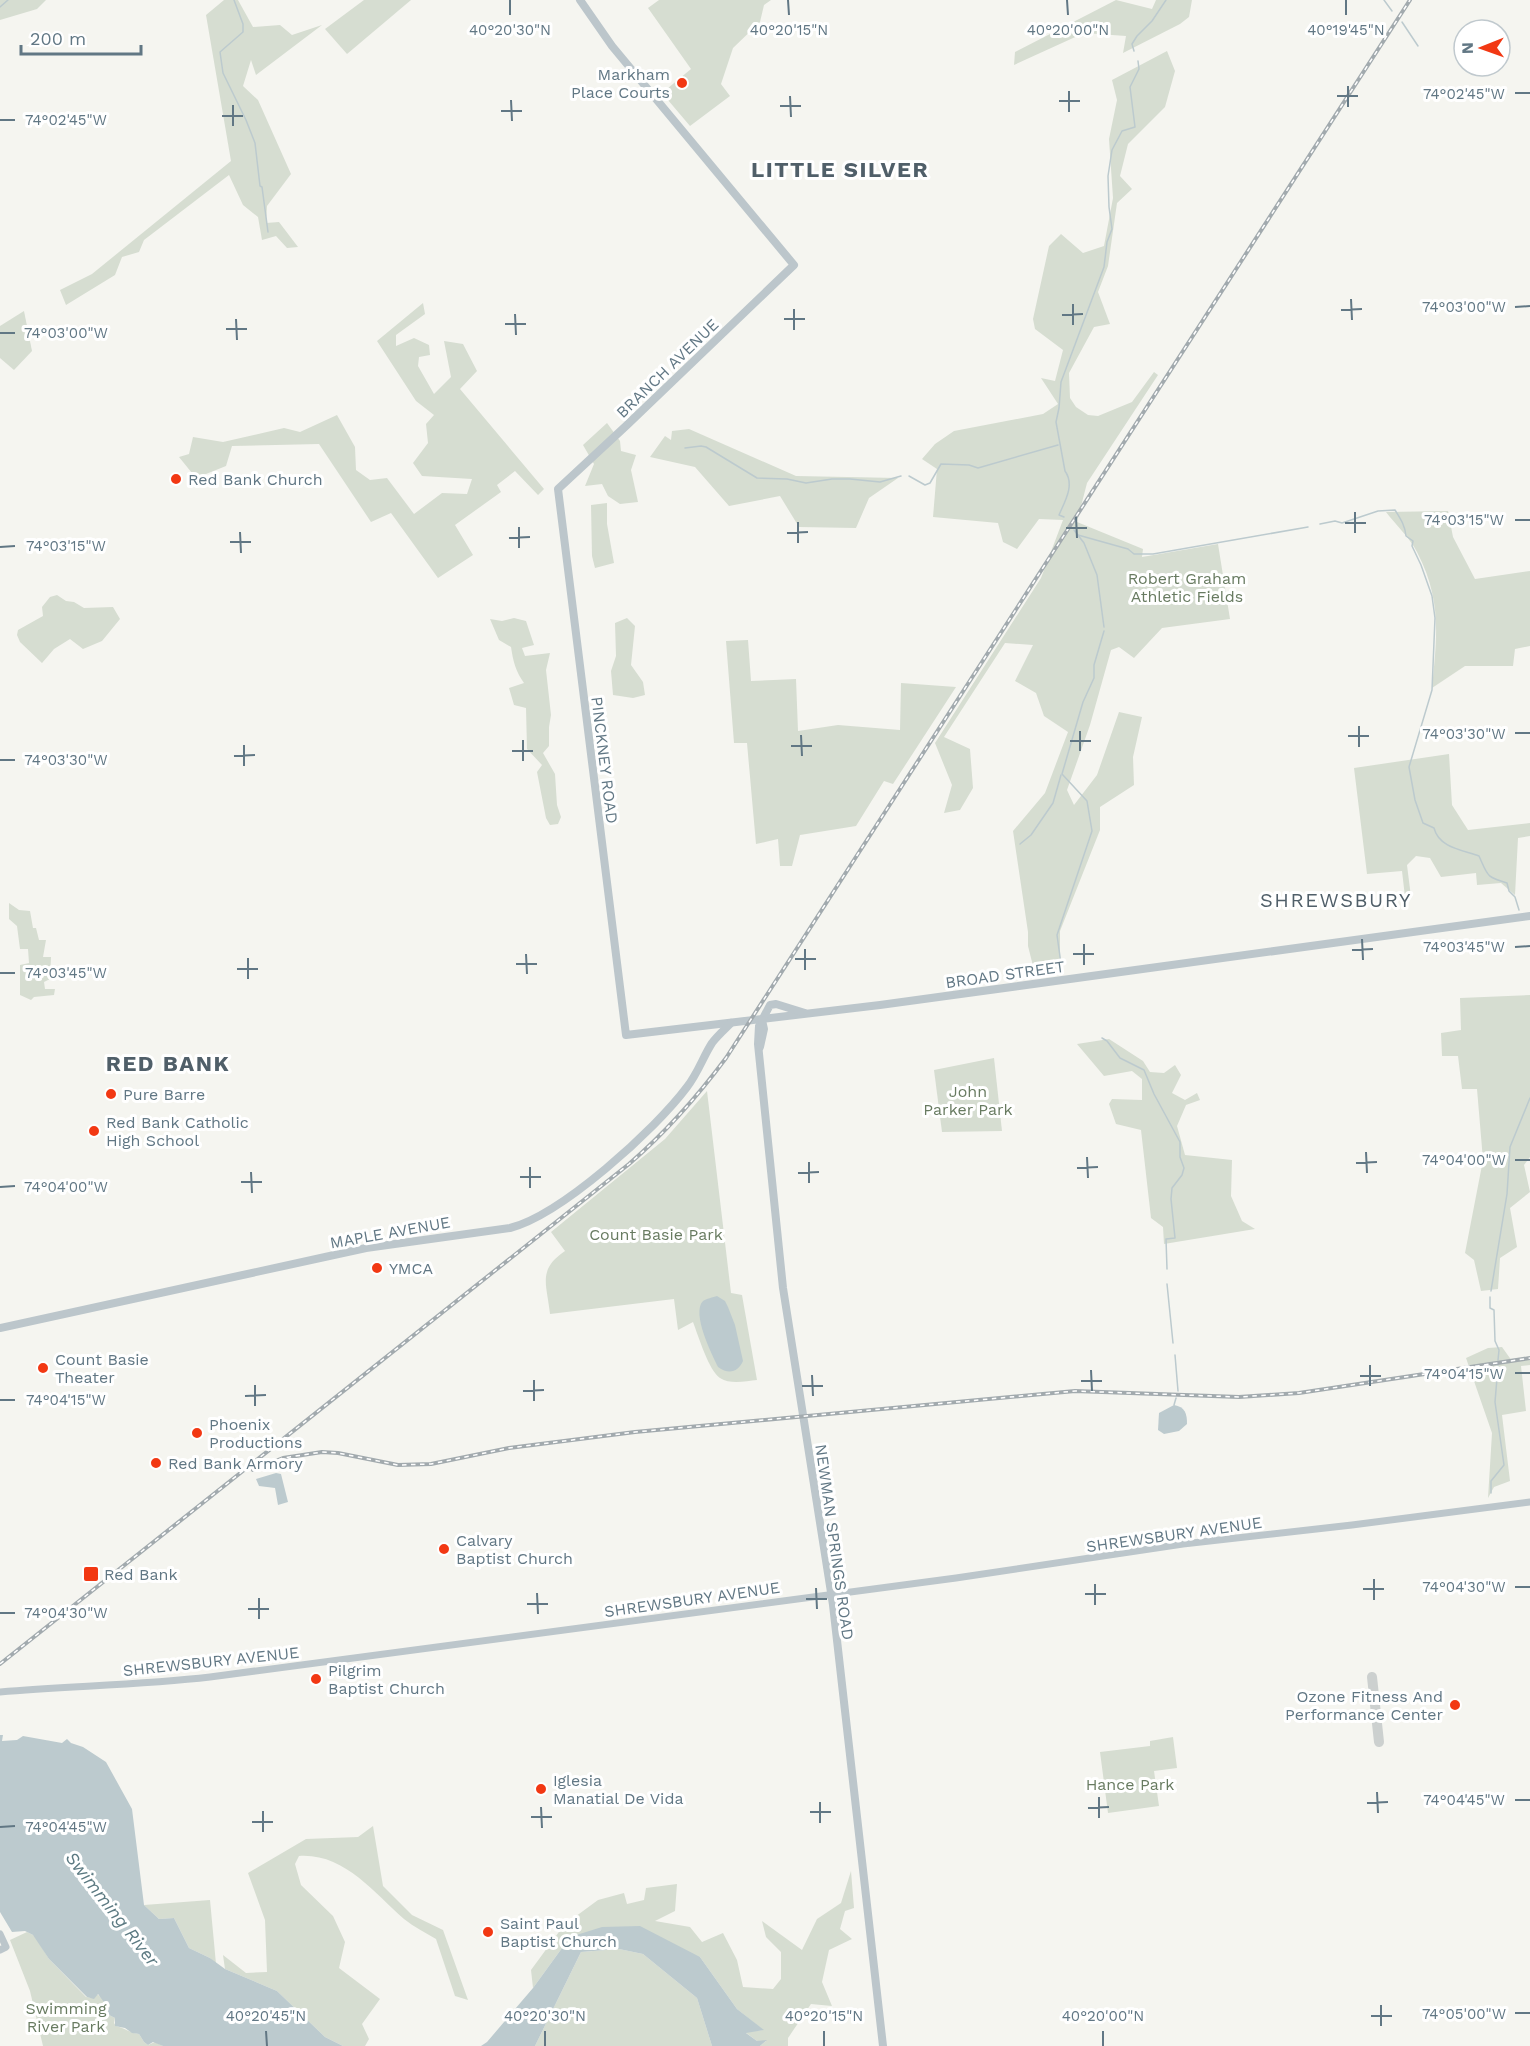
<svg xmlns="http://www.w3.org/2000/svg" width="1530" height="2046" viewBox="0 0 1530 2046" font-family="'Work Sans',sans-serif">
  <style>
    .green { fill: #d6ddd1 }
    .water { fill: #bccace }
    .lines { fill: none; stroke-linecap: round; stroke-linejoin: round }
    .stream { stroke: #bccace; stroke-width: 1.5 }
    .taxiway { stroke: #ccd0cf; stroke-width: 10 }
    .secondary { stroke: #bcc6cb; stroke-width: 7 }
    .primary { stroke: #bcc6cb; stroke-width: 8 }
    .rail-casing { stroke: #a2aaae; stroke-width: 4 }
    .rail { stroke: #fff; stroke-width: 1.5; stroke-dasharray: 4.5; stroke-linecap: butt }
    .ticks { fill: none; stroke: #617784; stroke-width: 2 }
    .poi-dot { fill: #f23813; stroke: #fff; stroke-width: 2 }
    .labels { text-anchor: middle; stroke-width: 6; stroke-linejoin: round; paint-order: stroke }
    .poi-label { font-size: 16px; fill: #617784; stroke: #fff; text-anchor: start }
    .street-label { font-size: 16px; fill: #617784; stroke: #fff }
    .park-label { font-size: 16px; fill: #687b61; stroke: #fff }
    .water-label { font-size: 18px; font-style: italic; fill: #5c7a82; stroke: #fff }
    .quarter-label { font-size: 20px; letter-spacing: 1.5px; fill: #505f69; stroke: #fff }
    .district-label { font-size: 22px; font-weight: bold; letter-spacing: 1.5px; fill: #505f69; stroke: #fff }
    .ticks-label { font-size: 15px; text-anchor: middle; fill: #617784; stroke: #fff; stroke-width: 6; stroke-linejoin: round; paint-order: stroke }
  </style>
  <rect width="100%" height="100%" fill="#f5f5f0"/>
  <g class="green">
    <polygon points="0,0 46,0 37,9 0,20"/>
    <polygon points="224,0 238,0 253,27 280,25 292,35 322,25 256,75 251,60 243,86 258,100 291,174 267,206 266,223 279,222 298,247 287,248 276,236 262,240 258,217 243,205 229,175 144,240 139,252 122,257 115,275 66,305 60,290 92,274 231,161 206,15"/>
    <polygon points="364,0 411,0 347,54 325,29"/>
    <polygon points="659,0 771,0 764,5 760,22 733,48 721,84 730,96 690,126 662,93 691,69 648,8"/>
    <polygon points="1116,0 1152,9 1156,0 1192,0 1189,17 1180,24 1123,53 1126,36 1084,33 1014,65 1015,52"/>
    <polygon points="1167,51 1175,71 1165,107 1128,144 1120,176 1132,189 1117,203 1108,266 1098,292 1110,324 1094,327 1069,373 1070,398 1076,407 1088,415 1098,416 1132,402 1154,372 1158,375 1087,483 1077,522 1143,549 1142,557 1218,544 1230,619 1162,628 1134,658 1119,647 1111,650 1090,725 1067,790 1074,805 1097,775 1119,712 1142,717 1133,757 1134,785 1100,807 1100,830 1060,931 1060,970 1035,974 1028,946 1028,932 1013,831 1045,793 1068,732 1044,716 1036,693 1015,681 1033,645 1005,643 944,737 970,749 973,788 960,810 944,813 952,785 935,743 1041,578 1063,520 1039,519 1017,549 1003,542 998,523 933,517 937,469 922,459 935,444 954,431 1043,414 1058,404 1041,378 1055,381 1063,350 1035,329 1033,319 1049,246 1061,234 1083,253 1104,246 1113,198 1109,139 1117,100 1112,80"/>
    <polygon points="423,303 425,314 396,335 396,346 414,338 429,345 430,355 419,357 418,366 434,394 451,377 444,341 463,344 477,371 460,389 544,489 538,495 515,471 497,485 501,492 455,525 473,555 438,578 391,513 371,522 319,444 232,446 226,466 196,478 179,457 189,454 193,437 223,442 284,428 300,432 337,415 355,447 356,470 370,480 387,478 414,514 442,493 467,494 472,479 422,476 413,463 428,443 426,424 434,415 416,401 377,341"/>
    <polygon points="24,311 32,351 14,370 0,358 0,326"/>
    <polygon points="607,423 620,441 621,451 636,455 631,470 638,502 620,504 608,496 602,484 585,486 594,464 583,445"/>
    <polygon points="689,429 796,476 898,478 869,498 856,528 799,527 780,496 729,506 695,467 650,457 665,436 671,440 672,431"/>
    <polygon points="607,503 607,524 614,563 595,568 592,556 591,505"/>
    <path d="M 1448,511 L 1453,537 L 1475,579 L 1530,571 L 1530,646 L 1515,649 L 1513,666 L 1465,666 L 1432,688 C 1437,636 1442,600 1417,552 C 1410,538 1396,525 1386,512 Z"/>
    <polygon points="57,595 66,601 74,602 84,608 113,607 120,619 102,641 83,649 70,639 54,649 42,663 20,642 17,635 18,630 43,616 42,607 50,597"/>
    <path d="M 514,618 L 526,621 L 534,645 L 522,648 L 525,656 L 550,653 L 546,670 L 551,715 L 549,727 L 549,746 L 543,753 L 555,774 L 557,805 L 561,817 L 558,824 L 550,825 L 546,818 L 537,772 L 542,765 L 527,749 L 526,708 L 514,705 L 509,688 L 524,683 C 516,672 513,661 511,647 L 499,640 L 490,619 L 502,621 Z"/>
    <polygon points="627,618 635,626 631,665 643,682 645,695 633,698 613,695 611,671 616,656 615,623"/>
    <polygon points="748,640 751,681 796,679 798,731 838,725 900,730 901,683 956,687 893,784 884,781 856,826 800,835 792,866 780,866 778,839 756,844 747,743 734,743 726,641"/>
    <polygon points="1449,754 1452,805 1468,830 1530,823 1530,836 1518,838 1515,895 1501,883 1477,885 1476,873 1441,877 1430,858 1416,856 1407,865 1411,897 1405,897 1402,871 1367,874 1354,768"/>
    <polygon points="9,903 19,910 30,911 33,928 36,928 39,940 46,940 43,957 51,957 50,979 44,982 45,989 55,989 54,995 34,997 31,1000 20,995 20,965 29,963 28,949 20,949 17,926 9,919"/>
    <polygon points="1530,995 1530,1157 1524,1165 1530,1192 1510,1208 1517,1247 1500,1258 1498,1289 1481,1291 1474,1260 1465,1253 1483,1160 1477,1089 1462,1089 1458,1056 1442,1056 1441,1033 1461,1030 1460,998"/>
    <polygon points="1109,1039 1143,1061 1150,1072 1164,1073 1175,1065 1181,1075 1172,1093 1185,1100 1197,1093 1200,1100 1186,1105 1177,1126 1185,1155 1232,1160 1231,1196 1242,1221 1255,1229 1164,1244 1163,1227 1151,1218 1141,1130 1116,1124 1109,1104 1112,1099 1142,1100 1142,1079 1132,1071 1104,1076 1077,1044"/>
    <polygon points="994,1058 1002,1131 942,1132 934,1070"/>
    <path d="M 707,1091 L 731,1293 L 742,1295 L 757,1380 C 746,1381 731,1385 720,1378 C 709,1371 698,1335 693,1322 L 678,1330 L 674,1299 L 550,1314 C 547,1284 537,1270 565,1251 L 551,1232 L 665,1139 Z"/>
    <polygon points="1502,1347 1512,1361 1530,1358 1530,1365 1521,1366 1526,1411 1502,1415 1510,1481 1494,1487 1488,1498 1492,1433 1466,1358 1488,1348"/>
    <polygon points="1173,1737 1177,1768 1154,1771 1159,1806 1108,1813 1100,1752 1150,1746 1150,1741"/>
    <path d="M 373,1826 L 383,1886 L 412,1915 L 443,1930 L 468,2000 L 455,1996 L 436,1939 C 426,1933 414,1927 404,1919 C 373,1892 344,1853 299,1856 L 295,1864 L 301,1885 L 333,1916 L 345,1942 L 339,1968 L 380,1999 L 362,2024 L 369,2039 L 365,2046 L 343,2046 L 325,2037 L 277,1991 L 225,1969 L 223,1955 L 246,1973 L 267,1972 L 265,1920 L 248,1873 L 306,1839 L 358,1837 Z"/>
    <polygon points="851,1871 854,1908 845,1911 840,1929 852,1939 829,1950 822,1982 832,2006 811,2004 788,2038 788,2046 760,2046 766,2041 757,2041 745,2032 763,2030 737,2009 700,1957 570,1937 533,1988 531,1970 564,1925 598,1900 624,1893 627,1904 644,1900 646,1888 677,1884 675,1911 655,1921 690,1927 702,1942 723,1933 737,1960 743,1987 773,1989 781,1979 781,1952 766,1937 762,1921 802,1950 817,1919 841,1903"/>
    <polygon points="210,1900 216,1964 210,1958 189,1948 174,1918 159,1919 144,1905"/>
    <path d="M 27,1932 L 35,1936 L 49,1959 L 86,1997 L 94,1998 L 97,1994 L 110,2005 L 107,2014 L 115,2018 L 114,2023 L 116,2026 C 125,2028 130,2033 139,2034 L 144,2042 L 148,2045 L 155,2042 L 163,2046 L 43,2046 L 30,1991 L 10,1940 Z"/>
    <polygon points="619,1949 643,1954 697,1998 712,2046 535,2046 581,1952"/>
  </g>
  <g class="water">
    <path d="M 717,1296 L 725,1301 L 728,1307 L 735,1325 L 743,1361 C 738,1372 729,1375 718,1367 C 712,1355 691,1313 703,1301 C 706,1299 713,1297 717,1296 Z"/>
    <path d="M 1174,1405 C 1185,1407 1187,1413 1187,1424 L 1179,1431 L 1164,1434 L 1158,1430 L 1159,1413 Z"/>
    <polygon points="276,1473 281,1474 288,1502 278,1505 275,1488 259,1486 256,1479"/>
    <polygon points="0,1735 3,1735 2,1741 17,1740 23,1736 62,1743 67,1739 71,1743 83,1747 106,1762 132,1809 144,1905 159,1919 174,1918 189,1948 210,1958 225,1969 277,1991 325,2037 343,2046 163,2046 153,2042 148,2045 144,2042 139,2034 132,2033 125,2028 115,2026 115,2018 107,2014 110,2005 107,2003 106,2005 98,1994 94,1999 87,1997 49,1959 33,1935 25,1931 12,1932 0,1912"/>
    <polygon points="640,1926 700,1957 737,2009 764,2030 746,2033 757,2041 767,2040 760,2046 712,2046 697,1998 643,1954 619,1949 581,1952 535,2046 481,2046 487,2042 533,1988 570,1937 602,1927"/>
  </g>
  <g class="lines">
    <g class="stream">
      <polyline points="234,0 243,24 243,32 220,52 223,73 246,120 255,143 260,186 262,187 268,232"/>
      <polyline points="1384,0 1392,11"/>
      <polyline points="0,7 8,0"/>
      <polyline points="1402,22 1418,46"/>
      <polyline points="1134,51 1132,44 1137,36 1152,21 1166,0"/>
      <polyline points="685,448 701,446 706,447 757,478 787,479 806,483 832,479 850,479 880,482 901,476"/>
      <polyline points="909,476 925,485 930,483 941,464 969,465 978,468 1058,445"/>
      <path d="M 1064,517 L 1059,515 C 1065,501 1075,485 1065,471 L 1056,422 L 1059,408 L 1061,382 L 1104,267 L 1107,242 L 1112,229 L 1109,207 L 1108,176 L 1112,150 L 1122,131 L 1135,127 L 1130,87 L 1139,69 L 1138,61"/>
      <path d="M 1320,524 L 1335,521 L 1342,523 L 1378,511 L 1395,510 C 1400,518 1405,525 1406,536 L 1413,541 L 1412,546 L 1421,565 L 1432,596 L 1435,618 L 1432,690 L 1409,767 L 1415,800 L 1423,823 L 1434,828 C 1439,848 1463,850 1479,856 C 1488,876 1486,877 1507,883 L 1509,891 L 1515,897 L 1519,910"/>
      <polyline points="1074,530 1084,543 1097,575 1104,627"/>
      <polyline points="1078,535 1128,549 1134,554 1153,554 1308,527"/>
      <polyline points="1020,844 1031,835 1053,803 1061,775"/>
      <polyline points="1062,971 1057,935 1092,831 1087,801 1062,774 1083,702 1094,678 1094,665 1104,631"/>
      <polyline points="1102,1038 1107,1041 1120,1058 1144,1070 1154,1094 1180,1142 1180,1157 1184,1168 1182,1175 1172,1188 1171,1199 1175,1238 1166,1239 1167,1269"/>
      <polyline points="1167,1284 1173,1343"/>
      <polyline points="1491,1291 1507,1194 1510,1147 1530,1098"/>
      <polyline points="1490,1297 1490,1308 1494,1310 1495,1341 1499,1350 1498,1360"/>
      <polyline points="1175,1355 1178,1391"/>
      <polyline points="1174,1405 1176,1398"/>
      <polyline points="1491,1493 1491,1481 1504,1465 1495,1402 1498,1366"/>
    </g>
    <polyline class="taxiway" points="1372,1677 1379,1742"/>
    <g class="secondary">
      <path d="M 0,1692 C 70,1686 141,1685 210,1677 L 956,1578 L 1183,1544 L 1352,1525 L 1530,1502"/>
      <polyline points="0,1934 6,1947 0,1950"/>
    </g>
    <g class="primary">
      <polyline points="580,0 612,46 794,265 627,425 558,489 626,1035 880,1005 1530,916"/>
      <polyline points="805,1013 776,1004 770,1005 759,1026 758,1044 783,1288 833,1605 883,2046"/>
      <polyline points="760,1047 764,1029 762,1020"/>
      <path d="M 0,1328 L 366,1248 L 510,1228 C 561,1215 655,1130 687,1087 C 698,1073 703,1057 712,1043 C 717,1036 725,1029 731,1023"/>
    </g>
    <g class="rail-casing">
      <g id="rail">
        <polyline points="253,1470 283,1458 322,1452 338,1453 398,1465 431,1464 509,1448 635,1432 1075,1391 1239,1397 1299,1393 1530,1358"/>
        <path d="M 0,1664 L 629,1164 C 666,1132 697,1097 726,1058 L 1410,0"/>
      </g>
    </g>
    <use href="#rail" class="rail"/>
  </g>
  <path class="ticks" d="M 510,0 L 510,15M 788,0 L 789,15M 1067,0 L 1068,15M 1346,0 L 1346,15M 1348,86 L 1348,107M 1069,91 L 1069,112M 1515,93 L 1530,93M 790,96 L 791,117M 1337,96 L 1358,96M 511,100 L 512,121M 1059,101 L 1080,101M 233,105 L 233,126M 780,106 L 801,106M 501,111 L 522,111M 222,116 L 243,116M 0,120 L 15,120M 1351,299 L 1352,320M 1073,304 L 1073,325M 1515,307 L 1530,306M 794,309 L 794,330M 1341,310 L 1362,309M 515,314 L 516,335M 1062,315 L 1083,314M 236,319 L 237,340M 784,319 L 805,319M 505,324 L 526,324M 226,329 L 247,329M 0,333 L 15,333M 1355,512 L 1355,533M 1076,517 L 1077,538M 1515,520 L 1530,520M 798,522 L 798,543M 1345,523 L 1366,523M 519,527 L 519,548M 1066,528 L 1087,528M 240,532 L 241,553M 787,533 L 808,532M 509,538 L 530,537M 230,542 L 251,542M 0,547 L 15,546M 1359,726 L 1359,747M 1080,731 L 1080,751M 1515,733 L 1530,733M 801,735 L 802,756M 1348,736 L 1369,736M 523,740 L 523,761M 1070,741 L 1091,741M 244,745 L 244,766M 791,746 L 812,746M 512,751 L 533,751M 234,756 L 255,755M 0,760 L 15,760M 1362,939 L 1363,960M 1084,944 L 1084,965M 1515,947 L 1530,946M 805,949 L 805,970M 1352,950 L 1373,949M 526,954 L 527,974M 1073,954 L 1094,954M 248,958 L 248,979M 795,959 L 816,959M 516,964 L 537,964M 237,969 L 258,969M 0,973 L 15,973M 1366,1152 L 1367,1173M 1087,1157 L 1088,1178M 1515,1160 L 1530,1160M 809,1162 L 809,1183M 1356,1163 L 1377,1162M 530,1167 L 530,1188M 1077,1168 L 1098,1167M 251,1172 L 252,1193M 798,1173 L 819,1172M 520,1177 L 541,1177M 241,1182 L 262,1182M 0,1187 L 15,1186M 1370,1365 L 1370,1386M 1091,1370 L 1092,1391M 1515,1373 L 1530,1373M 812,1375 L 813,1396M 1360,1376 L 1381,1376M 534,1380 L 534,1401M 1081,1381 L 1102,1381M 255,1385 L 255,1406M 802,1386 L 823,1386M 523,1391 L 544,1390M 245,1396 L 266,1395M 0,1400 L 15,1400M 1374,1579 L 1374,1600M 1095,1584 L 1095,1605M 1515,1587 L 1530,1587M 816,1588 L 817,1609M 1363,1589 L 1384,1589M 537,1593 L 538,1614M 1085,1594 L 1106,1594M 259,1598 L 259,1619M 806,1599 L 827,1599M 527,1604 L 548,1604M 248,1609 L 269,1609M 0,1613 L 15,1613M 1377,1792 L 1378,1813M 1099,1797 L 1099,1818M 1515,1800 L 1530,1800M 820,1802 L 820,1823M 1367,1803 L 1388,1802M 541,1807 L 542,1828M 1088,1808 L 1109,1807M 263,1811 L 263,1832M 810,1812 L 831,1812M 531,1817 L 552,1817M 252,1822 L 273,1822M 0,1827 L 15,1826M 1381,2005 L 1381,2026M 1515,2013 L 1530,2013M 1371,2016 L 1392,2016M 266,2031 L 267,2046M 545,2031 L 545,2046M 824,2031 L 824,2046M 1103,2031 L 1103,2046"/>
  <g class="poi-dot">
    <circle cx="682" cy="83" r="6"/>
    <circle cx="176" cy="479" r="6"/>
    <circle cx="111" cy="1094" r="6"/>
    <circle cx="94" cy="1131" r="6"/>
    <circle cx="377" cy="1268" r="6"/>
    <circle cx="43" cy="1368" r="6"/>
    <circle cx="197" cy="1433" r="6"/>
    <circle cx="156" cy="1463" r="6"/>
    <circle cx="444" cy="1549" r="6"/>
    <rect x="83" y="1566" width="16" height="16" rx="3"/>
    <circle cx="316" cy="1679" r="6"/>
    <circle cx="1455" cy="1705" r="6"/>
    <circle cx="541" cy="1789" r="6"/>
    <circle cx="488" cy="1932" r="6"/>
  </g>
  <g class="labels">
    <g class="poi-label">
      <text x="670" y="80" text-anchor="end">Markham<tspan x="670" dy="18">Place Courts</tspan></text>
      <text x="188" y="485">Red Bank Church</text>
      <text x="123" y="1100">Pure Barre</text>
      <text x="106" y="1128">Red Bank Catholic<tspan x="106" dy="18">High School</tspan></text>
      <text x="389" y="1274">YMCA</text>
      <text x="55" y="1365">Count Basie<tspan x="55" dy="18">Theater</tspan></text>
      <text x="209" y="1430">Phoenix<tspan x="209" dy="18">Productions</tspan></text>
      <text x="168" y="1469">Red Bank Armory</text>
      <text x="456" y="1546">Calvary<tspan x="456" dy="18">Baptist Church</tspan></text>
      <text x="104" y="1580">Red Bank</text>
      <text x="328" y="1676">Pilgrim<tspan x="328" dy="18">Baptist Church</tspan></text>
      <text x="1443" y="1702" text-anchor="end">Ozone Fitness And<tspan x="1443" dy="18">Performance Center</tspan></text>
      <text x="553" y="1786">Iglesia<tspan x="553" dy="18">Manatial De Vida</tspan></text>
      <text x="500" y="1929">Saint Paul<tspan x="500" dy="18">Baptist Church</tspan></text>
    </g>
    <g class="street-label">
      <text transform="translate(667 368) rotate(-44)" y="6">BRANCH AVENUE</text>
      <text transform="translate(605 760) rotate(83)" y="6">PINCKNEY ROAD</text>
      <text transform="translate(1005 974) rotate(-8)" y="6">BROAD STREET</text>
      <text transform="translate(390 1232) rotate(-10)" y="6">MAPLE AVENUE</text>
      <text transform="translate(1174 1534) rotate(-8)" y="6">SHREWSBURY AVENUE</text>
      <text transform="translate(835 1542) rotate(82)" y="6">NEWMAN SPRINGS ROAD</text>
      <text transform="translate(692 1599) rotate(-8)" y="6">SHREWSBURY AVENUE</text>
      <text transform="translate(211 1661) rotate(-6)" y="6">SHREWSBURY AVENUE</text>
    </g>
    <g class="park-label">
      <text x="1187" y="584">Robert Graham<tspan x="1187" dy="18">Athletic Fields</tspan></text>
      <text x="968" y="1097">John<tspan x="968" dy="18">Parker Park</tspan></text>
      <text x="656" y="1240">Count Basie Park</text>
      <text x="1130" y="1790">Hance Park</text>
      <text x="66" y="2014">Swimming<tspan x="66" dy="18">River Park</tspan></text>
    </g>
    <g class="water-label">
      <text transform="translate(112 1909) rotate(52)" y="6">Swimming River</text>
    </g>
    <g class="quarter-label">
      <text x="1336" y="907">SHREWSBURY</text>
    </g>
    <g class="district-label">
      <text x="840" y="177">LITTLE SILVER</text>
      <text x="168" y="1071">RED BANK</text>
    </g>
  </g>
  <g class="ticks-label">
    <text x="510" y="35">40°20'30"N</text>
    <text x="789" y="35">40°20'15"N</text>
    <text x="1068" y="35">40°20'00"N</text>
    <text x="1346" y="35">40°19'45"N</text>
    <text x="1464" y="99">74°02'45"W</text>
    <text x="66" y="125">74°02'45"W</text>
    <text x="1464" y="312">74°03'00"W</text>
    <text x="66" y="338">74°03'00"W</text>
    <text x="1464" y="525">74°03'15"W</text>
    <text x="66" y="551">74°03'15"W</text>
    <text x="1464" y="739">74°03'30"W</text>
    <text x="66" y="765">74°03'30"W</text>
    <text x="1464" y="952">74°03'45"W</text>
    <text x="66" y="978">74°03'45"W</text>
    <text x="1464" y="1165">74°04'00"W</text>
    <text x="66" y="1192">74°04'00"W</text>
    <text x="1464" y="1379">74°04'15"W</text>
    <text x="66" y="1405">74°04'15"W</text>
    <text x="1464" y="1592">74°04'30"W</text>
    <text x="66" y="1618">74°04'30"W</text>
    <text x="1464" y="1805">74°04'45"W</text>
    <text x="66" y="1832">74°04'45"W</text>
    <text x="1464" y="2019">74°05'00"W</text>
    <text x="266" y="2021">40°20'45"N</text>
    <text x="545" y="2021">40°20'30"N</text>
    <text x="824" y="2021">40°20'15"N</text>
    <text x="1103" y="2021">40°20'00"N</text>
  </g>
  <g transform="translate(1482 48) rotate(269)"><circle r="28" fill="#ffffff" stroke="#c0c9ce" stroke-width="1.5"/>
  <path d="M0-4.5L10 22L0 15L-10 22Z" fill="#f23813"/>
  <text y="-9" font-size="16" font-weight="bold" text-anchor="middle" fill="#617784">N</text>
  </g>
  <path d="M21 45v9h120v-9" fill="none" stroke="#617784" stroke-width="3"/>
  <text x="30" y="45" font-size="18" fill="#617784" stroke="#ffffff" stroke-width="4.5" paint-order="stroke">200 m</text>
</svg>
